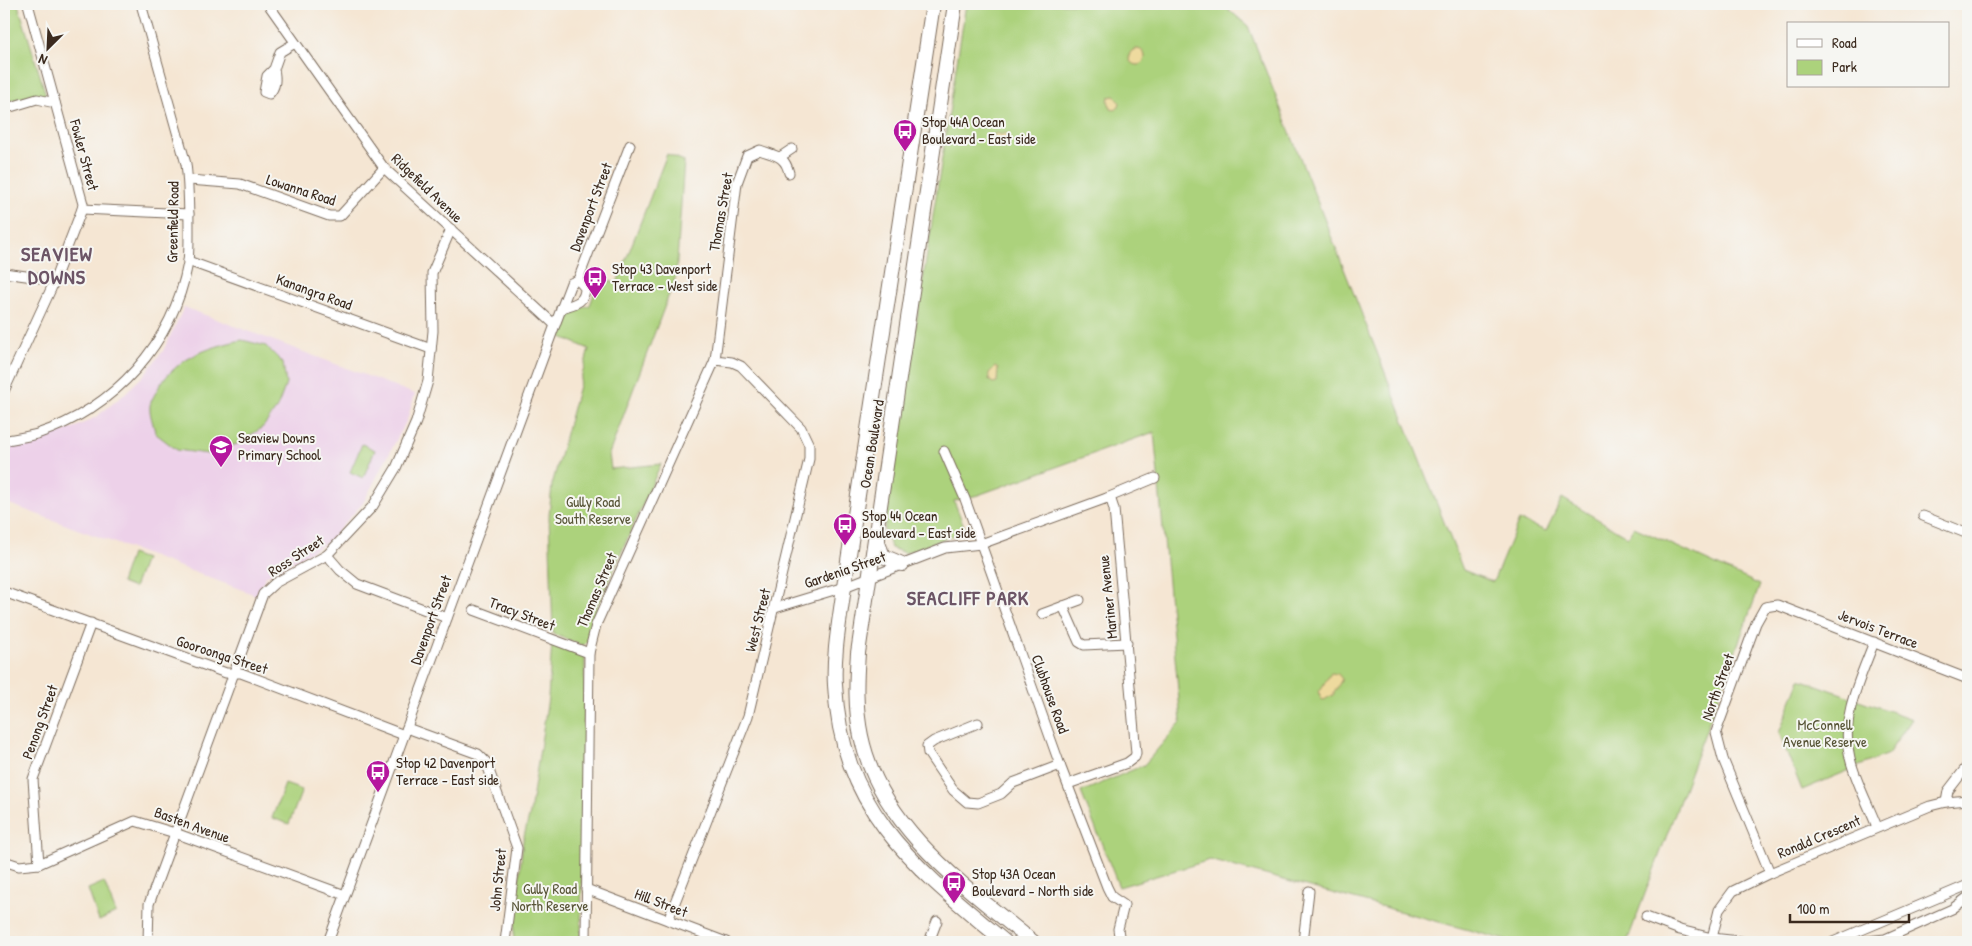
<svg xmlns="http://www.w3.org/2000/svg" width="1972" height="946" viewBox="0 0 1972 946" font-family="'Patrick Hand',sans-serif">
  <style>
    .built { fill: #edd1e9 }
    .green { fill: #acd27c; stroke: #747e4d }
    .sand { fill: #eeda9e; stroke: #94825e }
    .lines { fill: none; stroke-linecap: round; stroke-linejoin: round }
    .street-casing { stroke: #7c6c5d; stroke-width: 11 }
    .primary-casing { stroke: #7c6c5d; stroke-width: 16 }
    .street { stroke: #fff; stroke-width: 9 }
    .primary { stroke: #fff; stroke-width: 14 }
    .labels { text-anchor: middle; stroke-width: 4; stroke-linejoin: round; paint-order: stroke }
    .poi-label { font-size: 15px; fill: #3b2a1e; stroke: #f6f6f2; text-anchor: start }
    .street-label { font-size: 15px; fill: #3b2a1e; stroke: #f6f6f2 }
    .park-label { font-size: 15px; fill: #575436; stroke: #f6f6f2 }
    .district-label { font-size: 20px; font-weight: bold; letter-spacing: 1px; fill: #6c5566; stroke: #f6f6f2 }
  </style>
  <rect width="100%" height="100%" fill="#f6f6f2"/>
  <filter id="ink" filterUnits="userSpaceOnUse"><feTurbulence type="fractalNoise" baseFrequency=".02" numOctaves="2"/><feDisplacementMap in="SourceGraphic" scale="10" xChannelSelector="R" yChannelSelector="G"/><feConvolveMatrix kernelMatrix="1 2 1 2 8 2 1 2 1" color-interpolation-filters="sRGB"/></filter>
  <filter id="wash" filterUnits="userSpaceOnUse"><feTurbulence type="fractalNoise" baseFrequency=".0096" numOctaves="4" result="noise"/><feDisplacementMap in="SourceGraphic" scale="20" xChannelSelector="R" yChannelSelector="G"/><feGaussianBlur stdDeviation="1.12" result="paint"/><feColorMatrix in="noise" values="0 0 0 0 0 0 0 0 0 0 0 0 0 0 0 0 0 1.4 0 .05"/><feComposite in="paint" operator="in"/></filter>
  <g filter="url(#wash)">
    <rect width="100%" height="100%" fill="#f5e6d3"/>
    <polygon class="built" points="184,307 415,394 407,420 363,503 328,542 266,576 256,595 4,502 4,444 57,433 74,428 96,417 121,397 143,376 163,351"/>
    <g class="green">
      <polygon points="4,4 18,4 46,95 37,94 4,103"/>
      <polygon points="966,4 1222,4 1248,26 1463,570 1493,582 1519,520 1546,531 1562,498 1628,537 1634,527 1760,585 1627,942 1513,942 1210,860 1119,887 1081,792 1144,765 1181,722 1154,432 978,495 954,501 966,531 905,553 891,548 884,530"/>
      <polygon points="667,154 684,161 676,276 609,454 611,469 661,464 592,618 587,642 584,645 581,645 553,634 549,516 552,485 589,349 557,335 565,314 590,305 594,294 590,282 584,277 586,271 617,283"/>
      <path d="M 242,340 L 266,346 L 283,363 L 286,384 L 277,408 L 263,427 L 237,444 L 208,454 L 177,450 L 155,433 C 154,425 149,414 150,406 C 150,402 154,396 156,392 C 173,359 208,347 242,340 Z"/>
      <polygon points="362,444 375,450 363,478 350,472"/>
      <polygon points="131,554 145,559 134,588 121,583"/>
      <polygon points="552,643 585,656 581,942 513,942 523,840 530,813 548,698"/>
      <polygon points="1800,679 1912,719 1888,754 1802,790 1779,733"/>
      <polygon points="285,784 302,790 289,824 272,818"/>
      <polygon points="104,882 116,913 99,921 88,889"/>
    </g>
    <g class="sand">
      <circle cx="1137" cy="57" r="8"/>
      <polygon points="1114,96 1117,98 1120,103 1118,108 1115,110 1111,109 1108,101 1109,97"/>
      <polygon points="995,133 1002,135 1004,133 1007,134 1008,138 1006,143 1004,144 993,140"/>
      <polygon points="995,367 998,369 997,382 993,383 989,380 989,373"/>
      <polygon points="1331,673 1338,674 1342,679 1333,695 1324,700 1321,699 1319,692"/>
    </g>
  </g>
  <g filter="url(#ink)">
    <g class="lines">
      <g class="street-casing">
        <g id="street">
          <polyline points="268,4 384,168 555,325"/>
          <path d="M 274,69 C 276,79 276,87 269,94 L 264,92 L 267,76 L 274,69 L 280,52 L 295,43"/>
          <polyline points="4,109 37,99 55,103"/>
          <polyline points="780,157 792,149"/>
          <polyline points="189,180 240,184 329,216 340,216 384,168"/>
          <polyline points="82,209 189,214"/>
          <polyline points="188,261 431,349"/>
          <polyline points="4,273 55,280"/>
          <path d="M 561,308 C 574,304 585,303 585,288 L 578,280 L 630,145"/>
          <polyline points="4,391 51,289 82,209 83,204 28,4"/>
          <path d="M 4,441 C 15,438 27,437 37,434 C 115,408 173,344 188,263 C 189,253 189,242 189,233 C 189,210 189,187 186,164 L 141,4"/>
          <polyline points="944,451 965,499 1060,765 1107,887 1112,897 1124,905 1118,929 1120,942"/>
          <polyline points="1107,498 1155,478"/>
          <polyline points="1923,516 1968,534"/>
          <polyline points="327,555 340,570 357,584 447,618"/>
          <polyline points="4,592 226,673 241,673 404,735"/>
          <polyline points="1063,606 1079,642 1084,645 1127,643"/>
          <polyline points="775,608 844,587 945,548 981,544 1107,498 1111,500 1114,509 1136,753 1135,757 1127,763 1068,784"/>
          <polyline points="474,610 589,653"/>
          <polyline points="1042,614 1080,600"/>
          <path d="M 1874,642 C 1860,679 1840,718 1850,758 C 1855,780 1869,806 1877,827"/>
          <polyline points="978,723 934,741 927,746 928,753 953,790 967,802 978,803 1001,794 1013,783 1060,765"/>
          <polyline points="407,728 478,754 486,762 517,848 505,942"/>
          <polyline points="1946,802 1948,791 1968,765"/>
          <polyline points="4,861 19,866 39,864 135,821 175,833 345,895"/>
          <polyline points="39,864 33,779 91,623"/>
          <polyline points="1770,873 1723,759 1716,732 1756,623 1765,607 1777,605 1968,679"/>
          <polyline points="586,889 726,942"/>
          <polyline points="1646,917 1680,930 1712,938 1748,942"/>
          <polyline points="668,920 748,716 809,459 809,445 801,428 741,366 732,362 715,360"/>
          <polyline points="1712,938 1719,910 1733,891 1770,873 1930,806 1946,802 1968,800"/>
          <polyline points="148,942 149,904 263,594 275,583 327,555 373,506 396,468 416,422 428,381 433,331 432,273 451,229"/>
          <polyline points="328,942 555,325 571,283 578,280"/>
          <path d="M 586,942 L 589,653 L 596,625 L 715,360 L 737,183 L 747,156 L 760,150 C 775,156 785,155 789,173"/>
          <polyline points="929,942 937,921"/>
          <polyline points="1303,942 1309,891"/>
          <polyline points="1833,942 1968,885"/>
          <polyline points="1859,942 1885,939 1952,909 1968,897"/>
        </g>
      </g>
      <g class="primary-casing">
        <g id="primary">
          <path d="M 933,4 L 844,587 C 840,619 833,653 835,685 C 841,811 916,868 1005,942"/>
          <path d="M 955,4 L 858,653 C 856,681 855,708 861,736 C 880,827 966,887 1033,942"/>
          <polyline points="878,536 878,543 883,556 902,564"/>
        </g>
      </g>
      <use href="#street" class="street"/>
      <use href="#primary" class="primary"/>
    </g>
  </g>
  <defs>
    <g id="bus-pin" transform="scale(1.25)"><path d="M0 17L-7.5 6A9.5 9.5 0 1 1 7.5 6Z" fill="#b5179e" stroke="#f6f6f2"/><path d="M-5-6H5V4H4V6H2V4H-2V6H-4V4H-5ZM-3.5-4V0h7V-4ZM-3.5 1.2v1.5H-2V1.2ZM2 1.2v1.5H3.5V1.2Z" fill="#fff"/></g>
    <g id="school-pin" transform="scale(1.25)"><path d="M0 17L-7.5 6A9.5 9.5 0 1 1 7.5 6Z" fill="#b5179e" stroke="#f6f6f2"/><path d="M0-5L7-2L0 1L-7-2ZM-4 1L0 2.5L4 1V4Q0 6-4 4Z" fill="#fff"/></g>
  </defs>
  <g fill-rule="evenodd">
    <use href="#bus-pin" x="905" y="131"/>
    <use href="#bus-pin" x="595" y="278"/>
    <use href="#school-pin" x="221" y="447"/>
    <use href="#bus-pin" x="845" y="525"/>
    <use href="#bus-pin" x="378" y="772"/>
    <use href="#bus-pin" x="954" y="883"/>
  </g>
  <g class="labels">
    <g class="poi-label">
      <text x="922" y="127">Stop 44A Ocean<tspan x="922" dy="17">Boulevard - East side</tspan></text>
      <text x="612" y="274">Stop 43 Davenport<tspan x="612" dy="17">Terrace - West side</tspan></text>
      <text x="238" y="443">Seaview Downs<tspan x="238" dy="17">Primary School</tspan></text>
      <text x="862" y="521">Stop 44 Ocean<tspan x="862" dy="17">Boulevard - East side</tspan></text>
      <text x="396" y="768">Stop 42 Davenport<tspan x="396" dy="17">Terrace - East side</tspan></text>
      <text x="972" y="879">Stop 43A Ocean<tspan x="972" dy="17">Boulevard - North side</tspan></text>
    </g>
    <g class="street-label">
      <text transform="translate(84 155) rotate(75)" y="5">Fowler Street</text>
      <text transform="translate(427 188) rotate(44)" y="5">Ridgefield Avenue</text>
      <text transform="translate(301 190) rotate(18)" y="5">Lowanna Road</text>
      <text transform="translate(591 207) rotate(-69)" y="5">Davenport Street</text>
      <text transform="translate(721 212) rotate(-80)" y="5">Thomas Street</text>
      <text transform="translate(173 222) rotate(-89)" y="5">Greenfield Road</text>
      <text transform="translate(314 292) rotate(20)" y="5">Kanangra Road</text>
      <text transform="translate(872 444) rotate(-81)" y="5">Ocean Boulevard</text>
      <text transform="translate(296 556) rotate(-33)" y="5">Ross Street</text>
      <text transform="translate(845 570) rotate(-19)" y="5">Gardenia Street</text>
      <text transform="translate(597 590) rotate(-67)" y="5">Thomas Street</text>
      <text transform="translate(1108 597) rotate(-96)" y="5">Mariner Avenue</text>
      <text transform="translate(522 614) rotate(21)" y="5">Tracy Street</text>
      <text transform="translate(431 620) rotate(-70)" y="5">Davenport Street</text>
      <text transform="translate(758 620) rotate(-76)" y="5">West Street</text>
      <text transform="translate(1878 629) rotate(21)" y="5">Jervois Terrace</text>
      <text transform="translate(222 655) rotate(18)" y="5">Gooroonga Street</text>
      <text transform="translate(1718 687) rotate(-70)" y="5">North Street</text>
      <text transform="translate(1050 694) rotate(70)" y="5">Clubhouse Road</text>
      <text transform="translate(40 722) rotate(-70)" y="5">Penong Street</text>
      <text transform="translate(192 825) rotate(20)" y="5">Basten Avenue</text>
      <text transform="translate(1819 837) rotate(-23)" y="5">Ronald Crescent</text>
      <text transform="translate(498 880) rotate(-84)" y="5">John Street</text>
      <text transform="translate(661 903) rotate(21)" y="5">Hill Street</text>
    </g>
    <g class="park-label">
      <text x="593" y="507">Gully Road<tspan x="593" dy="17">South Reserve</tspan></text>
      <text x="1825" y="730">McConnell<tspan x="1825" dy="17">Avenue Reserve</tspan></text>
      <text x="550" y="894">Gully Road<tspan x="550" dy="17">North Reserve</tspan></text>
    </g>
    <g class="district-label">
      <text x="57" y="261">SEAVIEW<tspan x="57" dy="23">DOWNS</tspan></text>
      <text x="968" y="605">SEACLIFF PARK</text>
    </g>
  </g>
  <rect width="1972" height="946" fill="none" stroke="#f6f6f2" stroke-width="20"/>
  <rect x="1787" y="22" width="162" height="65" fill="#f6f6f2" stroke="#aba49d"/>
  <rect x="1797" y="39" width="25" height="8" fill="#ffffff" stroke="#aba49d"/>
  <text x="1832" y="48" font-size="15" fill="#3b2a1e">Road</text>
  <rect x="1797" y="60" width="25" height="15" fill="#acd27c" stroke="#aba49d"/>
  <text x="1832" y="72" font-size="15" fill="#3b2a1e">Park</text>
  <g transform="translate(48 48) rotate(204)" stroke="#f6f6f2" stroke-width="4" paint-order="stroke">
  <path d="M0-4L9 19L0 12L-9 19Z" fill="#3b2a1e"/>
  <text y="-8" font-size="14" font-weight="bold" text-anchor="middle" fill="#3b2a1e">N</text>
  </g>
  <path d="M1790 914v8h119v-8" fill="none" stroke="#3b2a1e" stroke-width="2.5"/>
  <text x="1797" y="914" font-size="15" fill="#3b2a1e" stroke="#f6f6f2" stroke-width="4" paint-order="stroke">100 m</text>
</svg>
